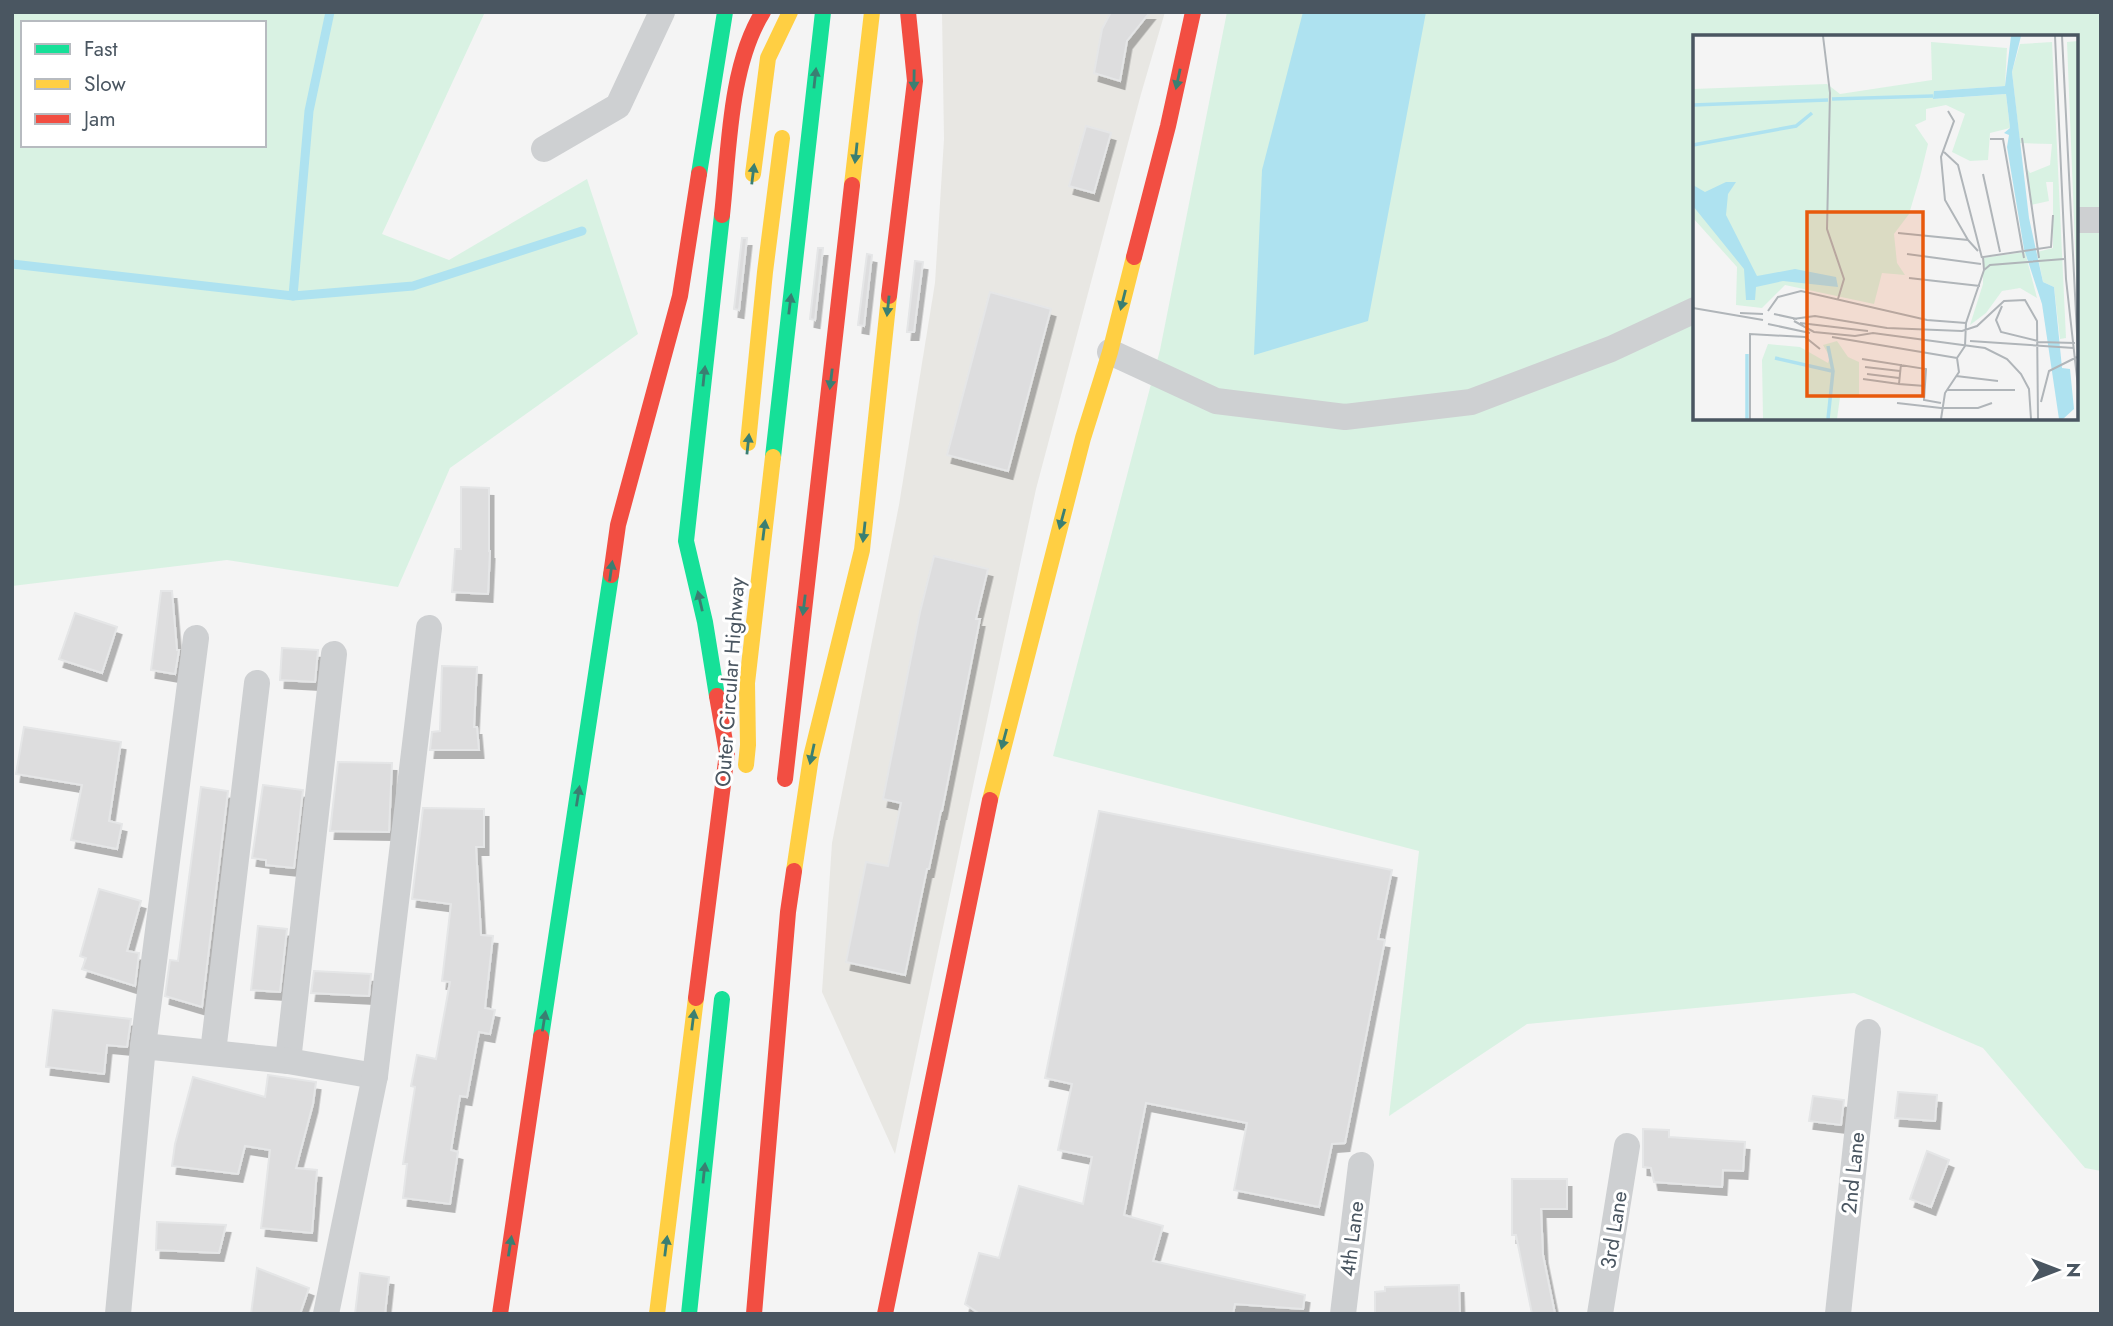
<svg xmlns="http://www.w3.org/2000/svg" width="2113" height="1326" viewBox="0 0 2113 1326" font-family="Jost,sans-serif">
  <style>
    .commercial { fill: #e8e7e3 }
    .green { fill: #d9f2e3; fill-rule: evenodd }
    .water { fill: #aee2f0 }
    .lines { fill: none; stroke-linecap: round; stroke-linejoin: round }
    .stream { stroke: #aee2f0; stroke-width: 9 }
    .building { fill: #ddddde; stroke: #e5e6e7; stroke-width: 2; filter: url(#shadow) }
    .street { stroke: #ced0d2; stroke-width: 26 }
    .fast { stroke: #16e098; stroke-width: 16 }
    .slow { stroke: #ffcf43; stroke-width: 16 }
    .jam { stroke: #f24e42; stroke-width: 16 }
    .oneway { fill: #3a7f72 }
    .labels { text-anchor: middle; stroke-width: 6; stroke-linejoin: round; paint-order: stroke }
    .street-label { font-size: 21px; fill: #4a5661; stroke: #fff }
    .inset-river { fill: none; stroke: #aee2f0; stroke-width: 3.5 }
    .inset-road { fill: none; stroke: #b0b5b9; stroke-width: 2 }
    .view { fill: #e8590c; fill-opacity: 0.15; stroke: #e8590c; stroke-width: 3.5 }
    .inset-edge { fill: none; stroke: #4a5661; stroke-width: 3.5 }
  </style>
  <defs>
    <filter id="shadow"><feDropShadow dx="4.5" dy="8" stdDeviation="0" flood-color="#0004"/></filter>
  </defs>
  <rect width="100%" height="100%" fill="#f4f4f4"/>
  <polygon class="commercial" points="942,12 1165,12 1141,94 1036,489 895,1154 822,992 832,843 899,505 935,283 944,139"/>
  <g class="green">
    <path d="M 12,12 L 485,12 L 382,234 L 449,260 L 587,179 L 638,334 L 450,468 L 398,587 L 227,560 L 12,586 ZM 23,23 L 264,23 L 264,145 L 23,145 Z"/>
    <path d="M 1227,12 L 2101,12 L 2101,1171 L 2085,1168 L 1983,1048 L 1854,993 L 1527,1024 L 1389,1116 L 1419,851 L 1053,756 L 1160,350 ZM 1695,37 L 2076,37 L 2076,418 L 1695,418 Z"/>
  </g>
  <polygon class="water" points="1303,12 1426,12 1368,321 1254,355 1262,170"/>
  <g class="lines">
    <g class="stream">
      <polyline points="12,264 293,296 413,286 582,231"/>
      <polyline points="293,296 309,111 330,12"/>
    </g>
  </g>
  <g class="building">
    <polygon points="1111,12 1150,12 1127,41 1120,81 1094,73 1102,29"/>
    <polygon points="1086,126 1111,133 1094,193 1069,186"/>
    <polygon points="742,238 747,238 739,310 734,309"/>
    <polygon points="818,248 823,248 815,320 810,319"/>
    <polygon points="867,254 872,255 864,326 858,325"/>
    <polygon points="915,261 923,262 914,332 907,332"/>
    <polygon points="990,292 1051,309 1008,471 947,455"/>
    <polygon points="461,487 489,488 489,551 490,551 488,594 452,592 455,549 461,549"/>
    <polygon points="934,556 988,569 976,619 980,619 942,811 941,811 929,869 927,869 905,975 846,962 866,862 888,866 901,803 883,799 920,612"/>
    <polygon points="161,591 172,591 177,650 179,650 175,674 151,670"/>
    <polygon points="75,613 117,627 102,673 59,659"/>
    <polygon points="282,648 318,650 315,682 280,680"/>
    <polygon points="442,666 477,667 474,727 477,727 479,750 430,750 432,732 440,731"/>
    <polygon points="24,727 121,742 109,821 122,824 117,849 71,840 82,785 16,774"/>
    <polygon points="338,762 392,763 389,832 330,831"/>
    <polygon points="263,785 303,790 294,868 266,865 266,860 252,858"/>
    <polygon points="201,787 228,791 202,1007 165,996 170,960 178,961"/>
    <polygon points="423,808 484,809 484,847 476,847 481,935 493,936 485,1008 495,1010 490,1034 479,1032 467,1097 460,1096 451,1150 458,1152 450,1204 403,1198 407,1164 403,1164 415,1087 411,1086 417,1055 436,1059 450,982 442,981 451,904 412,899"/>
    <polygon points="1099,811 1392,870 1378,939 1385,940 1345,1143 1332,1144 1319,1207 1234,1190 1247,1123 1146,1103 1124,1215 1163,1226 1153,1261 1305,1295 1303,1309 1235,1304 1233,1314 980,1314 965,1304 979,1253 999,1258 1019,1186 1083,1204 1092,1157 1058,1150 1072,1084 1045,1078"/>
    <polygon points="99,889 141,901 127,951 139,953 135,986 82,969 86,958 80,956"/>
    <polygon points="258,926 287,929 280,992 251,990"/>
    <polygon points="314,971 371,974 369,996 311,993"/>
    <polygon points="53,1010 131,1019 127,1047 107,1045 104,1074 46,1067"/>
    <polygon points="268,1075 316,1082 313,1104 296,1168 317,1170 312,1233 261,1228 270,1150 245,1146 238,1174 172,1166 175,1144 193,1077 265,1097"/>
    <polygon points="1898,1092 1937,1095 1935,1121 1895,1118"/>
    <polygon points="1813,1096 1844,1100 1841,1125 1809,1121"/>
    <polygon points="1643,1129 1669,1130 1669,1137 1745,1142 1743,1171 1723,1170 1722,1187 1654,1182 1651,1168 1643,1167"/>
    <polygon points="1927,1151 1949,1160 1931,1207 1910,1199"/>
    <polygon points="1512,1179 1567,1179 1567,1209 1541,1209 1543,1255 1555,1314 1532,1314 1516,1235 1512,1235"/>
    <polygon points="157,1222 226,1225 219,1253 156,1250"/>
    <polygon points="257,1268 309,1288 300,1314 251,1314"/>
    <polygon points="360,1273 389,1277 385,1314 355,1314"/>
    <polygon points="1459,1285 1460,1314 1375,1314 1375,1292 1385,1291 1385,1287"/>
  </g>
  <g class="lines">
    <g class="street">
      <polyline points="544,149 618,106 662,12"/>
      <polyline points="2076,220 2101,220"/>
      <polyline points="1110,352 1216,401 1345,417 1471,402 1611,349 1695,310"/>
      <polyline points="143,1046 196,638"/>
      <polyline points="213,1052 257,683"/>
      <polyline points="288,1061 334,654"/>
      <polyline points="118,1314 143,1046 288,1061 375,1076"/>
      <polyline points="326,1314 375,1076 429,628"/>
      <polyline points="1343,1314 1361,1165"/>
      <polyline points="1600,1314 1627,1146"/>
      <polyline points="1838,1314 1868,1032"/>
    </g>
    <g class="fast">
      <polyline points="699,174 725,12"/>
      <polyline points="773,457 823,12"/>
      <polyline points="717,696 705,622 686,541 722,215"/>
      <polyline points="541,1037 611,575"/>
      <polyline points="689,1314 722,999"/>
    </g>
    <g class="slow">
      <polyline points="753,174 768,58 790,12"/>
      <polyline points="852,185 872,12"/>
      <polyline points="748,443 765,272 782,138"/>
      <polyline points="746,765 748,745 747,683 773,457"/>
      <polyline points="990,800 1083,438 1110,352 1134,257"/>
      <polyline points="794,871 811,757 862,550 889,296"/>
      <polyline points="657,1314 696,998"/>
    </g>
    <g class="jam">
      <path d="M 722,215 C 729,152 729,66 763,12"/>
      <polyline points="1134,257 1168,126 1193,12"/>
      <polyline points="889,296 915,81 908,12"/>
      <polyline points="611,575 618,525 680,296 699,174"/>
      <polyline points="785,779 852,185"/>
      <polyline points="696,998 727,753 717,696"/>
      <polyline points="500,1314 541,1037"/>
      <polyline points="754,1314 788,912 794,871"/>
      <polyline points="885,1314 990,800"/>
    </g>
  </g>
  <defs><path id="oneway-solid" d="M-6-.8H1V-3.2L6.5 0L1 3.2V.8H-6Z" transform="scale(1.75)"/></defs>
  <g class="oneway">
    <use href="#oneway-solid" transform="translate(815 78) rotate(-84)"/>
    <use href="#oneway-solid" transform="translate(1178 79) rotate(102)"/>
    <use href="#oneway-solid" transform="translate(914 80) rotate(91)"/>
    <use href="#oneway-solid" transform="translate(856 153) rotate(96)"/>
    <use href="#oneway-solid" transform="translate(753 174) rotate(-83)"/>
    <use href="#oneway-solid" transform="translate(1123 300) rotate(104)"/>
    <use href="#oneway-solid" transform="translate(790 304) rotate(-83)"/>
    <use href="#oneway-solid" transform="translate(888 306) rotate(96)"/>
    <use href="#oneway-solid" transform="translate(704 376) rotate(-84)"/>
    <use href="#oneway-solid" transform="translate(831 379) rotate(97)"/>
    <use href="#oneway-solid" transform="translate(748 444) rotate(-84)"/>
    <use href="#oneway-solid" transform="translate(1062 519) rotate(105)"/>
    <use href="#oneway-solid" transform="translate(764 530) rotate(-83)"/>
    <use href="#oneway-solid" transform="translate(864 532) rotate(96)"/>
    <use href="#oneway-solid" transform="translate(611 571) rotate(-82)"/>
    <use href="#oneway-solid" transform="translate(700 601) rotate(-103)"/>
    <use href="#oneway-solid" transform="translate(804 605) rotate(97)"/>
    <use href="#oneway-solid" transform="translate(1004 739) rotate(105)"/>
    <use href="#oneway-solid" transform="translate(812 754) rotate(102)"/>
    <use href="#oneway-solid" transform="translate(578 796) rotate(-81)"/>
    <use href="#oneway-solid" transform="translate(693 1020) rotate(-83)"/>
    <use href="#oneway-solid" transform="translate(544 1021) rotate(-81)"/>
    <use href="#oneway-solid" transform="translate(704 1173) rotate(-84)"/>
    <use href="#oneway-solid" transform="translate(510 1246) rotate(-81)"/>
    <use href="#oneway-solid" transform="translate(666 1246) rotate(-83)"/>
  </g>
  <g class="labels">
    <g class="street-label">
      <text transform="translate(730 682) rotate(-86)" y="7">Outer Circular Highway</text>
      <text transform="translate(1853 1173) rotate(-84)" y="7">2nd Lane</text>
      <text transform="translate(1614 1230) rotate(-81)" y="7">3rd Lane</text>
      <text transform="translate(1352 1239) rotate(-83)" y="7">4th Lane</text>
    </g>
  </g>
  <g transform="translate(1693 35)">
    <rect width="385" height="385" fill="#f4f4f4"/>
    <path d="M 385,6 L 385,286 L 374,7 ZM 238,7 L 314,13 L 312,51 L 242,56 L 241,64 L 313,59 L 317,93 L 297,98 L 295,125 L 277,126 L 259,117 L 272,79 L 253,70 L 233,74 L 233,85 L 222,90 L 235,109 L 227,142 L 216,179 L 201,199 L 204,228 L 212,240 L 189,238 L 181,269 L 92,250 L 69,273 L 43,270 L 44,232 L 0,183 L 0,54 L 134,49 L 147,59 L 239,45 ZM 359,7 L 373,303 L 367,304 L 361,252 L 350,247 L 344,217 L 360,213 L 360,147 L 353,147 L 356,166 L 338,170 L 332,131 L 337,138 L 357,130 L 359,109 L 327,108 L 319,37 L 327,9 ZM 332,217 L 344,263 L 327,253 L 309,256 L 293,278 L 277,290 L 290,249 L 290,223 ZM 144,306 L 155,322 L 166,327 L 166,361 L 147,362 L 144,384 L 70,384 L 69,325 L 75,309 L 107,312 L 135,328 L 137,322 L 130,310 Z" fill="#d9f2e3"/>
    <path d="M 318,1 L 328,1 L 319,37 L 336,183 L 350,247 L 361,252 L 369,333 L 377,334 L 381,374 L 370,384 L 366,384 L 349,269 L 331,214 L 314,112 L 316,100 L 311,98 L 317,93 L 313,59 L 240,64 L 241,56 L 312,51 ZM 33,147 L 43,147 L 35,159 L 33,180 L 64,241 L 102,234 L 143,242 L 145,252 L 90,246 L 63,252 L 62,265 L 53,265 L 51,234 L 0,171 L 0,150 L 12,157 Z" fill="#aee2f0"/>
    <path class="inset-river" d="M 139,64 L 240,61M 0,70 L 135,65M 0,110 L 103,91 L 119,78M 135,311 L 140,336 L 135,384M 82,323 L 139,336M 54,384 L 54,319"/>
    <path class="inset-road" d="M 130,1 L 137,58 L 134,194 L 151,244 L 145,264M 362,1 L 373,244 L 385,352M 369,1 L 385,319M 255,76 L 261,86 L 248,122 L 252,165 L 275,205M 329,103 L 346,223M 297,104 L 310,104 L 331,223M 251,117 L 265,130 L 289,223M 290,139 L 307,217M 205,198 L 275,205 L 285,216M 214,219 L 288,229M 291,235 L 290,222 L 358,212 L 360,180M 216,243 L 287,251M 309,271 L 303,285 L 308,297 L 345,306M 0,273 L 70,285M 75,276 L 85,262 L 108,256 L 234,285 L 273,288M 47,278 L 70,279M 81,279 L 104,284M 100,284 L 122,281 L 194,293 L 269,296 L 284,291 L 311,266 L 332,265 L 344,286 L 345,384M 101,286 L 121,297 L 162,301 L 180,298 L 292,313 L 314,324 L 328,339 L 336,354 L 338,384M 107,288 L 175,296M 75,289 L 117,298M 139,302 L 264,323M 277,306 L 381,313M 345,307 L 382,308M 169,324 L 233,334 L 231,365 L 248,368M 208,329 L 206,349 L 232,351M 172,332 L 207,336M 174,339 L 206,343M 263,341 L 305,346M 170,344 L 206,349M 254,355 L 322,355M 348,367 L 356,336 L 384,322M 204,368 L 248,373 L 285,373 L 299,368M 57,384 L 57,299 L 112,302 L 127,314M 248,384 L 252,358 L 266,337 L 264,323 L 272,311 L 273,288 L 291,235 L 297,230 L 371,224"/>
    <path class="view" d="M 114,177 L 230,177 L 230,361 L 114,361 Z"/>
    <rect width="385" height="385" class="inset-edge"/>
  </g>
  <rect width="2113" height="1326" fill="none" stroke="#4a5661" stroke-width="28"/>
  <rect x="21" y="21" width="245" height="126" fill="#ffffff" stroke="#b7bbc0" stroke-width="2"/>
  <rect x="35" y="44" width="35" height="10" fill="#16e098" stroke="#b7bbc0" stroke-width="2"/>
  <text x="84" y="56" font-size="21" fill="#4a5661">Fast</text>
  <rect x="35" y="79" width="35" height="10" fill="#ffcf43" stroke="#b7bbc0" stroke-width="2"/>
  <text x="84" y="91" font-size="21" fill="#4a5661">Slow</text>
  <rect x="35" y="114" width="35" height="10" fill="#f24e42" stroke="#b7bbc0" stroke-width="2"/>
  <text x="84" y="126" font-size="21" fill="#4a5661">Jam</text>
  <g transform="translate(2057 1270) rotate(90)" stroke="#ffffff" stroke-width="5" paint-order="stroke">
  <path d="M0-5L12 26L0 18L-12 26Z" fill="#4a5661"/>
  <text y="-10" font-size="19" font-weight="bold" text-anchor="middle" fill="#4a5661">N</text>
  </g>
</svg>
